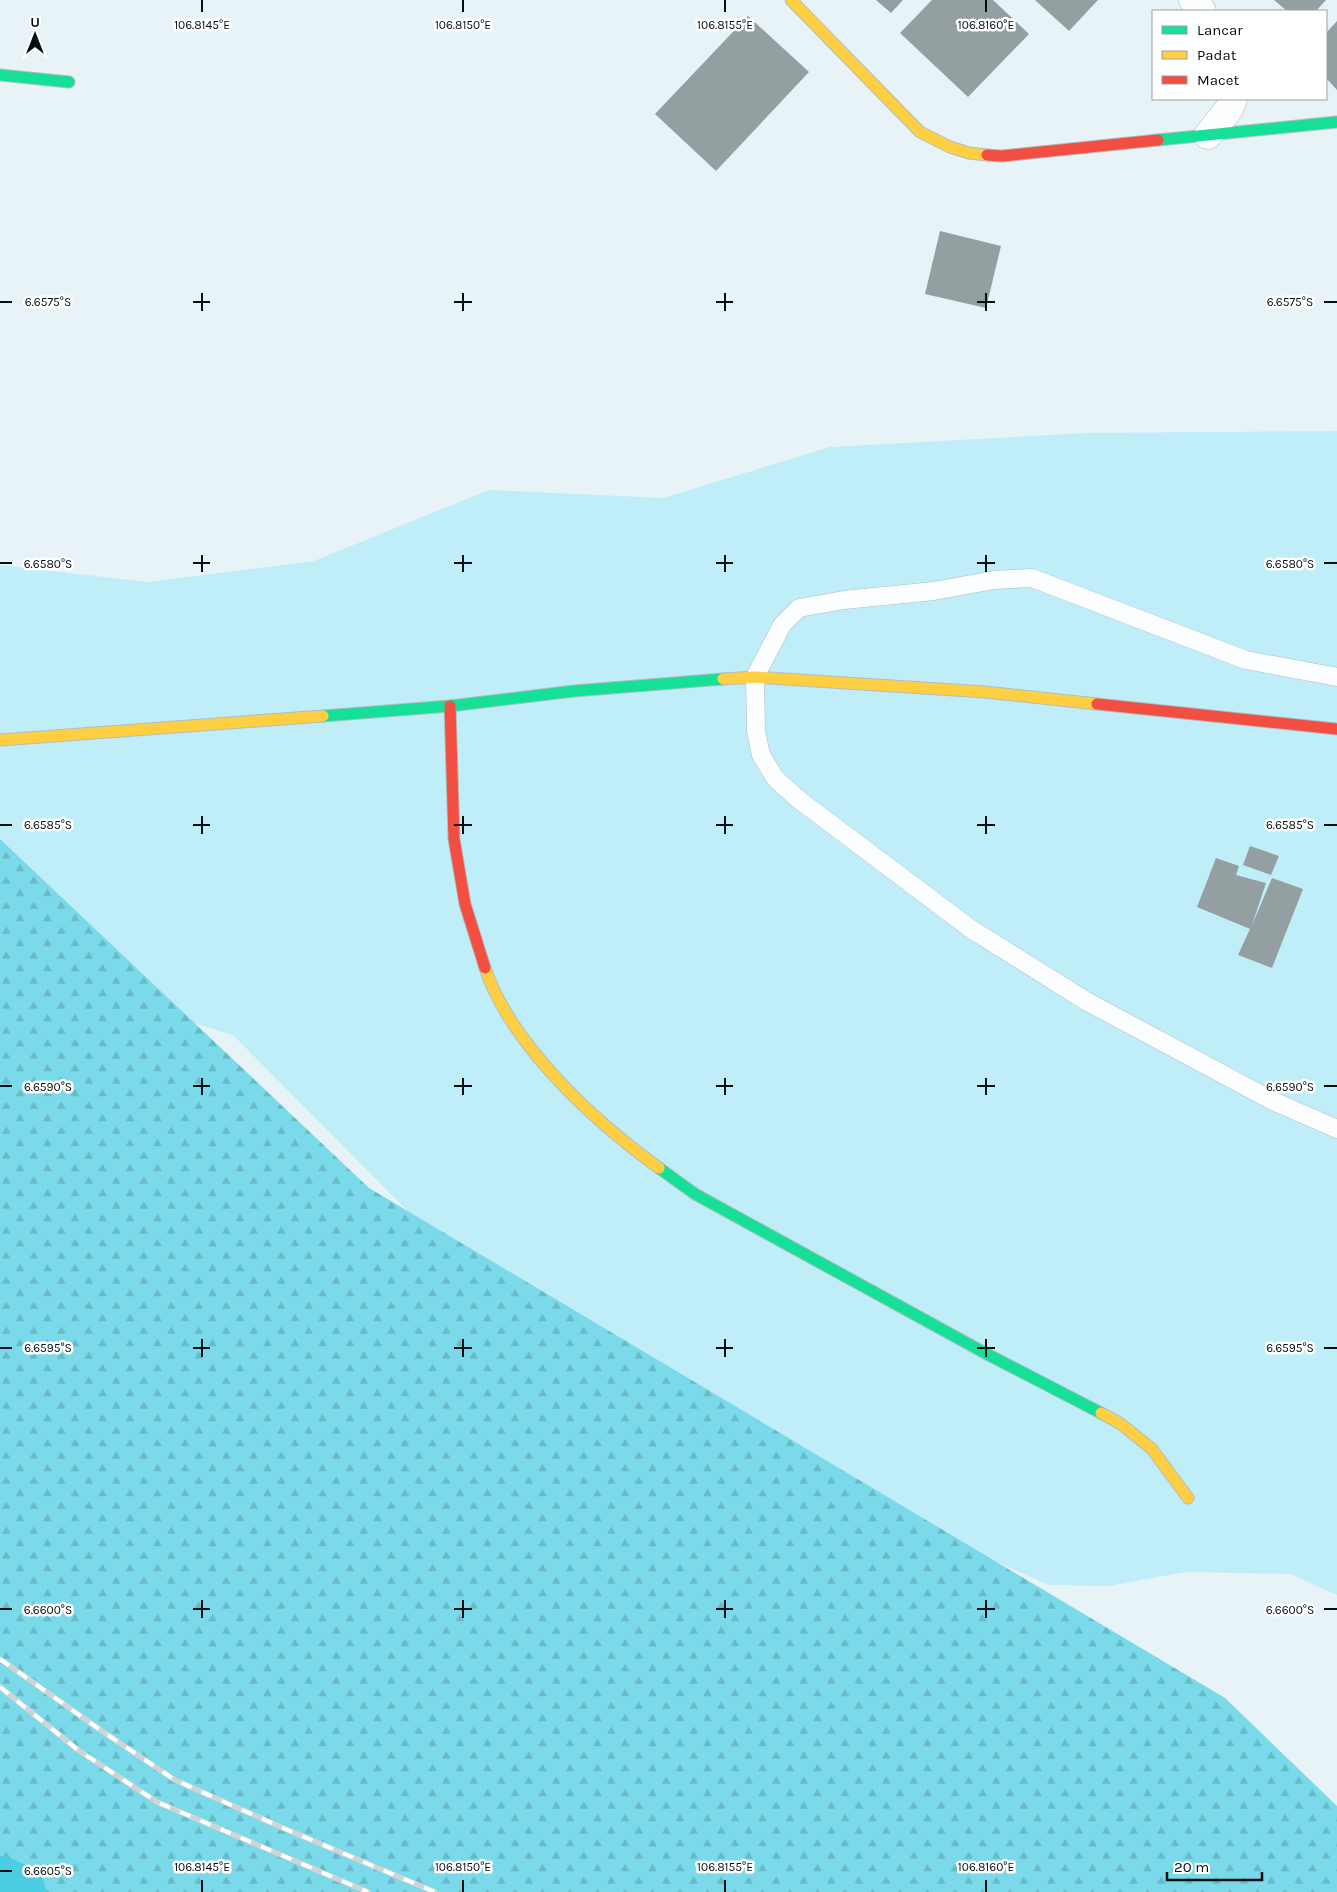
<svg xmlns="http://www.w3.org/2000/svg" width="1337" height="1892" viewBox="0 0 1337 1892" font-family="Karla,sans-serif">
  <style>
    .green { fill: #c0eef8 }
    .forest { fill: url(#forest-firs) }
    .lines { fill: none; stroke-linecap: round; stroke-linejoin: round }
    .river { stroke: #4ccee2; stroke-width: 56 }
    .building { fill: #949fa2 }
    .lane-casing { stroke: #b1bdbf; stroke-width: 19 }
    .street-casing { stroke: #b1bdbf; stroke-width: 29 }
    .fast-casing { stroke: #b1bdbf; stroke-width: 13 }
    .slow-casing { stroke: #b1bdbf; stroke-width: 13 }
    .jam-casing { stroke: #b1bdbf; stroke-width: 13 }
    .lane { stroke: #fbfdfe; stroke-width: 18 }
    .street { stroke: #fbfdfe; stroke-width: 28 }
    .fast { stroke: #16e098; stroke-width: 11 }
    .slow { stroke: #ffcf43; stroke-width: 11 }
    .jam { stroke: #f24e42; stroke-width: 11 }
    .rail-casing { stroke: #d1d4d6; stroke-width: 5.5 }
    .rail { stroke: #fff; stroke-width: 4; stroke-dasharray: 11; stroke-linecap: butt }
    .ticks { fill: none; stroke: #030e11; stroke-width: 2 }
    .ticks-label { font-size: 12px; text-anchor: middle; fill: #030e11; stroke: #fff; stroke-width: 5; stroke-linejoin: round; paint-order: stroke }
  </style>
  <defs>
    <pattern id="forest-firs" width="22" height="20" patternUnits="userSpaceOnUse" patternTransform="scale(1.25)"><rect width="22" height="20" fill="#7adaea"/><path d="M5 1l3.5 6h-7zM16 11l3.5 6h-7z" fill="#68bac8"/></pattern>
  </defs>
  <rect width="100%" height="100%" fill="#e7f3f6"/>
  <polygon class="green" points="1337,431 1337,1595 1290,1574 1185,1572 1108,1586 1049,1585 642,1406 473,1277 233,1035 42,978 0,958 0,565 148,582 314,561 489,490 663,498 830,447 1084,433"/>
  <polygon class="forest" points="0,839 369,1188 1225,1698 1337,1806 1337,1892 0,1892"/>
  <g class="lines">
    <polyline class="river" points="0,1884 18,1892"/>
  </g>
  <g class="building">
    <polygon points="876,0 903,0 891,13"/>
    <polygon points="932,0 993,0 1029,34 968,97 900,33"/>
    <polygon points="1035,0 1098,0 1069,31"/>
    <polygon points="1274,0 1326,0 1316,11 1287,11"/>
    <polygon points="748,16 809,72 716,171 655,114"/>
    <polygon points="1337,21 1337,90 1326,78 1326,33"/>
    <polygon points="940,231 1001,246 986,308 925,294"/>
    <polygon points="1250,846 1279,856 1271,875 1243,865"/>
    <polygon points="1216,858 1239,866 1236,875 1266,883 1252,925 1272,878 1303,889 1272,968 1238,955 1250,929 1197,907"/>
  </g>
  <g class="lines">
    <g class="lane-casing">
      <polyline id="lane" points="1337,677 1246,660 1032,578 994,580 934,591 844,600 799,608 782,625 755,677 756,731 761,755 775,778 798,799 971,929 1086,1001 1273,1101 1337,1129"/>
    </g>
    <g class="street-casing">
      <g id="street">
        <polyline points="1193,0 1202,11"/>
        <polyline points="1208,135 1229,109 1233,99"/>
      </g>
    </g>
    <g class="fast-casing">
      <g id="fast">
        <polyline points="0,75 69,82"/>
        <polyline points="1158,140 1337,122"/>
        <polyline points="323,716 450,706 574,691 723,679"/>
        <polyline points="659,1168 695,1194 985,1353 1101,1413"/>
      </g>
    </g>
    <g class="slow-casing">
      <g id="slow">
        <polyline points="791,0 920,132 950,147 969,153 987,155"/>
        <polyline points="723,679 755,677 985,692 1097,704"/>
        <polyline points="0,740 323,716"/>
        <path d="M 485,968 C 511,1045 594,1121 659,1168"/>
        <polyline points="1101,1413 1121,1424 1152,1449 1188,1498"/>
      </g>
    </g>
    <g class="jam-casing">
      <g id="jam">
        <polyline points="987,155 1002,156 1158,140"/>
        <polyline points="1097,704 1337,729"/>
        <polyline points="450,706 454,839 465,904 485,968"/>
      </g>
    </g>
    <use href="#lane" class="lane"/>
    <use href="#street" class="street"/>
    <use href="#fast" class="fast"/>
    <use href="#slow" class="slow"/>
    <use href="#jam" class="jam"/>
    <g class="rail-casing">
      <g id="rail">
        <polyline points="0,1659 99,1729 175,1780 283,1828 435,1892"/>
        <polyline points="0,1687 78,1750 157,1802 368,1892"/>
      </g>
    </g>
    <use href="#rail" class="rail"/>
  </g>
  <path class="ticks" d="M 202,0 L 202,12M 463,0 L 463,12M 725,0 L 725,12M 986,0 L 986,12M 202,293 L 202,311M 463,293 L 463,311M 725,293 L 725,311M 986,293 L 986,311M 0,302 L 12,302M 193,302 L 210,302M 454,302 L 472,302M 716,302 L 733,302M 977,302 L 995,302M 1324,302 L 1337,302M 202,555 L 202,572M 463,555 L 463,572M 725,555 L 725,572M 986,555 L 986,572M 0,563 L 12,563M 193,563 L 210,563M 454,563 L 472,563M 716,563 L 733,563M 977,563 L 995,563M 1324,563 L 1337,563M 202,816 L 202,834M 463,816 L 463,834M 725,816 L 725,834M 986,816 L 986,834M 0,825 L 12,825M 193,825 L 210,825M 454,825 L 472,825M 716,825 L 733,825M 977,825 L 995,825M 1324,825 L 1337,825M 202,1078 L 202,1095M 463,1078 L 463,1095M 725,1078 L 725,1095M 986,1078 L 986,1095M 0,1086 L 12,1086M 193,1086 L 210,1086M 454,1086 L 472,1086M 716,1086 L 733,1086M 977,1086 L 995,1086M 1324,1086 L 1337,1086M 202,1339 L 202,1357M 463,1339 L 463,1357M 725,1339 L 725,1357M 986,1339 L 986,1357M 0,1348 L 12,1348M 193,1348 L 210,1348M 454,1348 L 472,1348M 716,1348 L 733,1348M 977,1348 L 995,1348M 1324,1348 L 1337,1348M 202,1600 L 202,1618M 463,1600 L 463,1618M 725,1600 L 725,1618M 986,1600 L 986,1618M 0,1609 L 12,1609M 193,1609 L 210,1609M 454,1609 L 472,1609M 716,1609 L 733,1609M 977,1609 L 995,1609M 1324,1609 L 1337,1609M 0,1871 L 12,1871M 202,1880 L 202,1892M 463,1880 L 463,1892M 725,1880 L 725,1892M 986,1880 L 986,1892"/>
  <g class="ticks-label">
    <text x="202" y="29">106.8145°E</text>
    <text x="463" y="29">106.8150°E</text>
    <text x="725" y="29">106.8155°E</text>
    <text x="986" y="29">106.8160°E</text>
    <text x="48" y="306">6.6575°S</text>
    <text x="1290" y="306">6.6575°S</text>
    <text x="48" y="568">6.6580°S</text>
    <text x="1290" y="568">6.6580°S</text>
    <text x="48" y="829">6.6585°S</text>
    <text x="1290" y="829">6.6585°S</text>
    <text x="48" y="1091">6.6590°S</text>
    <text x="1290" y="1091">6.6590°S</text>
    <text x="48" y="1352">6.6595°S</text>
    <text x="1290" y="1352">6.6595°S</text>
    <text x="48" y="1614">6.6600°S</text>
    <text x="1290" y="1614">6.6600°S</text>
    <text x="202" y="1871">106.8145°E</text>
    <text x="463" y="1871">106.8150°E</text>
    <text x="725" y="1871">106.8155°E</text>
    <text x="986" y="1871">106.8160°E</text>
    <text x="48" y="1875">6.6605°S</text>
  </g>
  <rect x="1152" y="10" width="175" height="90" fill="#ffffff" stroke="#9a9fa0"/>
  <rect x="1162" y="26" width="25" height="8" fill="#16e098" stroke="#9a9fa0"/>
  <text x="1197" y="35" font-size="15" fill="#030e11">Lancar</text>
  <rect x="1162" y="51" width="25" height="8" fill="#ffcf43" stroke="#9a9fa0"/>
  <text x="1197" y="60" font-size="15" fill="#030e11">Padat</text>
  <rect x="1162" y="76" width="25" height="8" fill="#f24e42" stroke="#9a9fa0"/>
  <text x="1197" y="85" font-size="15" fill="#030e11">Macet</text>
  <g transform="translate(35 35)" stroke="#ffffff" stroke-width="4" paint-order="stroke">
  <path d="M0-4L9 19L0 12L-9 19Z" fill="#030e11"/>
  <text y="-8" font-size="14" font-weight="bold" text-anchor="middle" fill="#030e11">U</text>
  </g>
  <path d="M1167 1872v8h95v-8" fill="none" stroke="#030e11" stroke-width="2.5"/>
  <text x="1174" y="1872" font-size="15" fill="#030e11" stroke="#ffffff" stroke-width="4" paint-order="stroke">20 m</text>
</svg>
